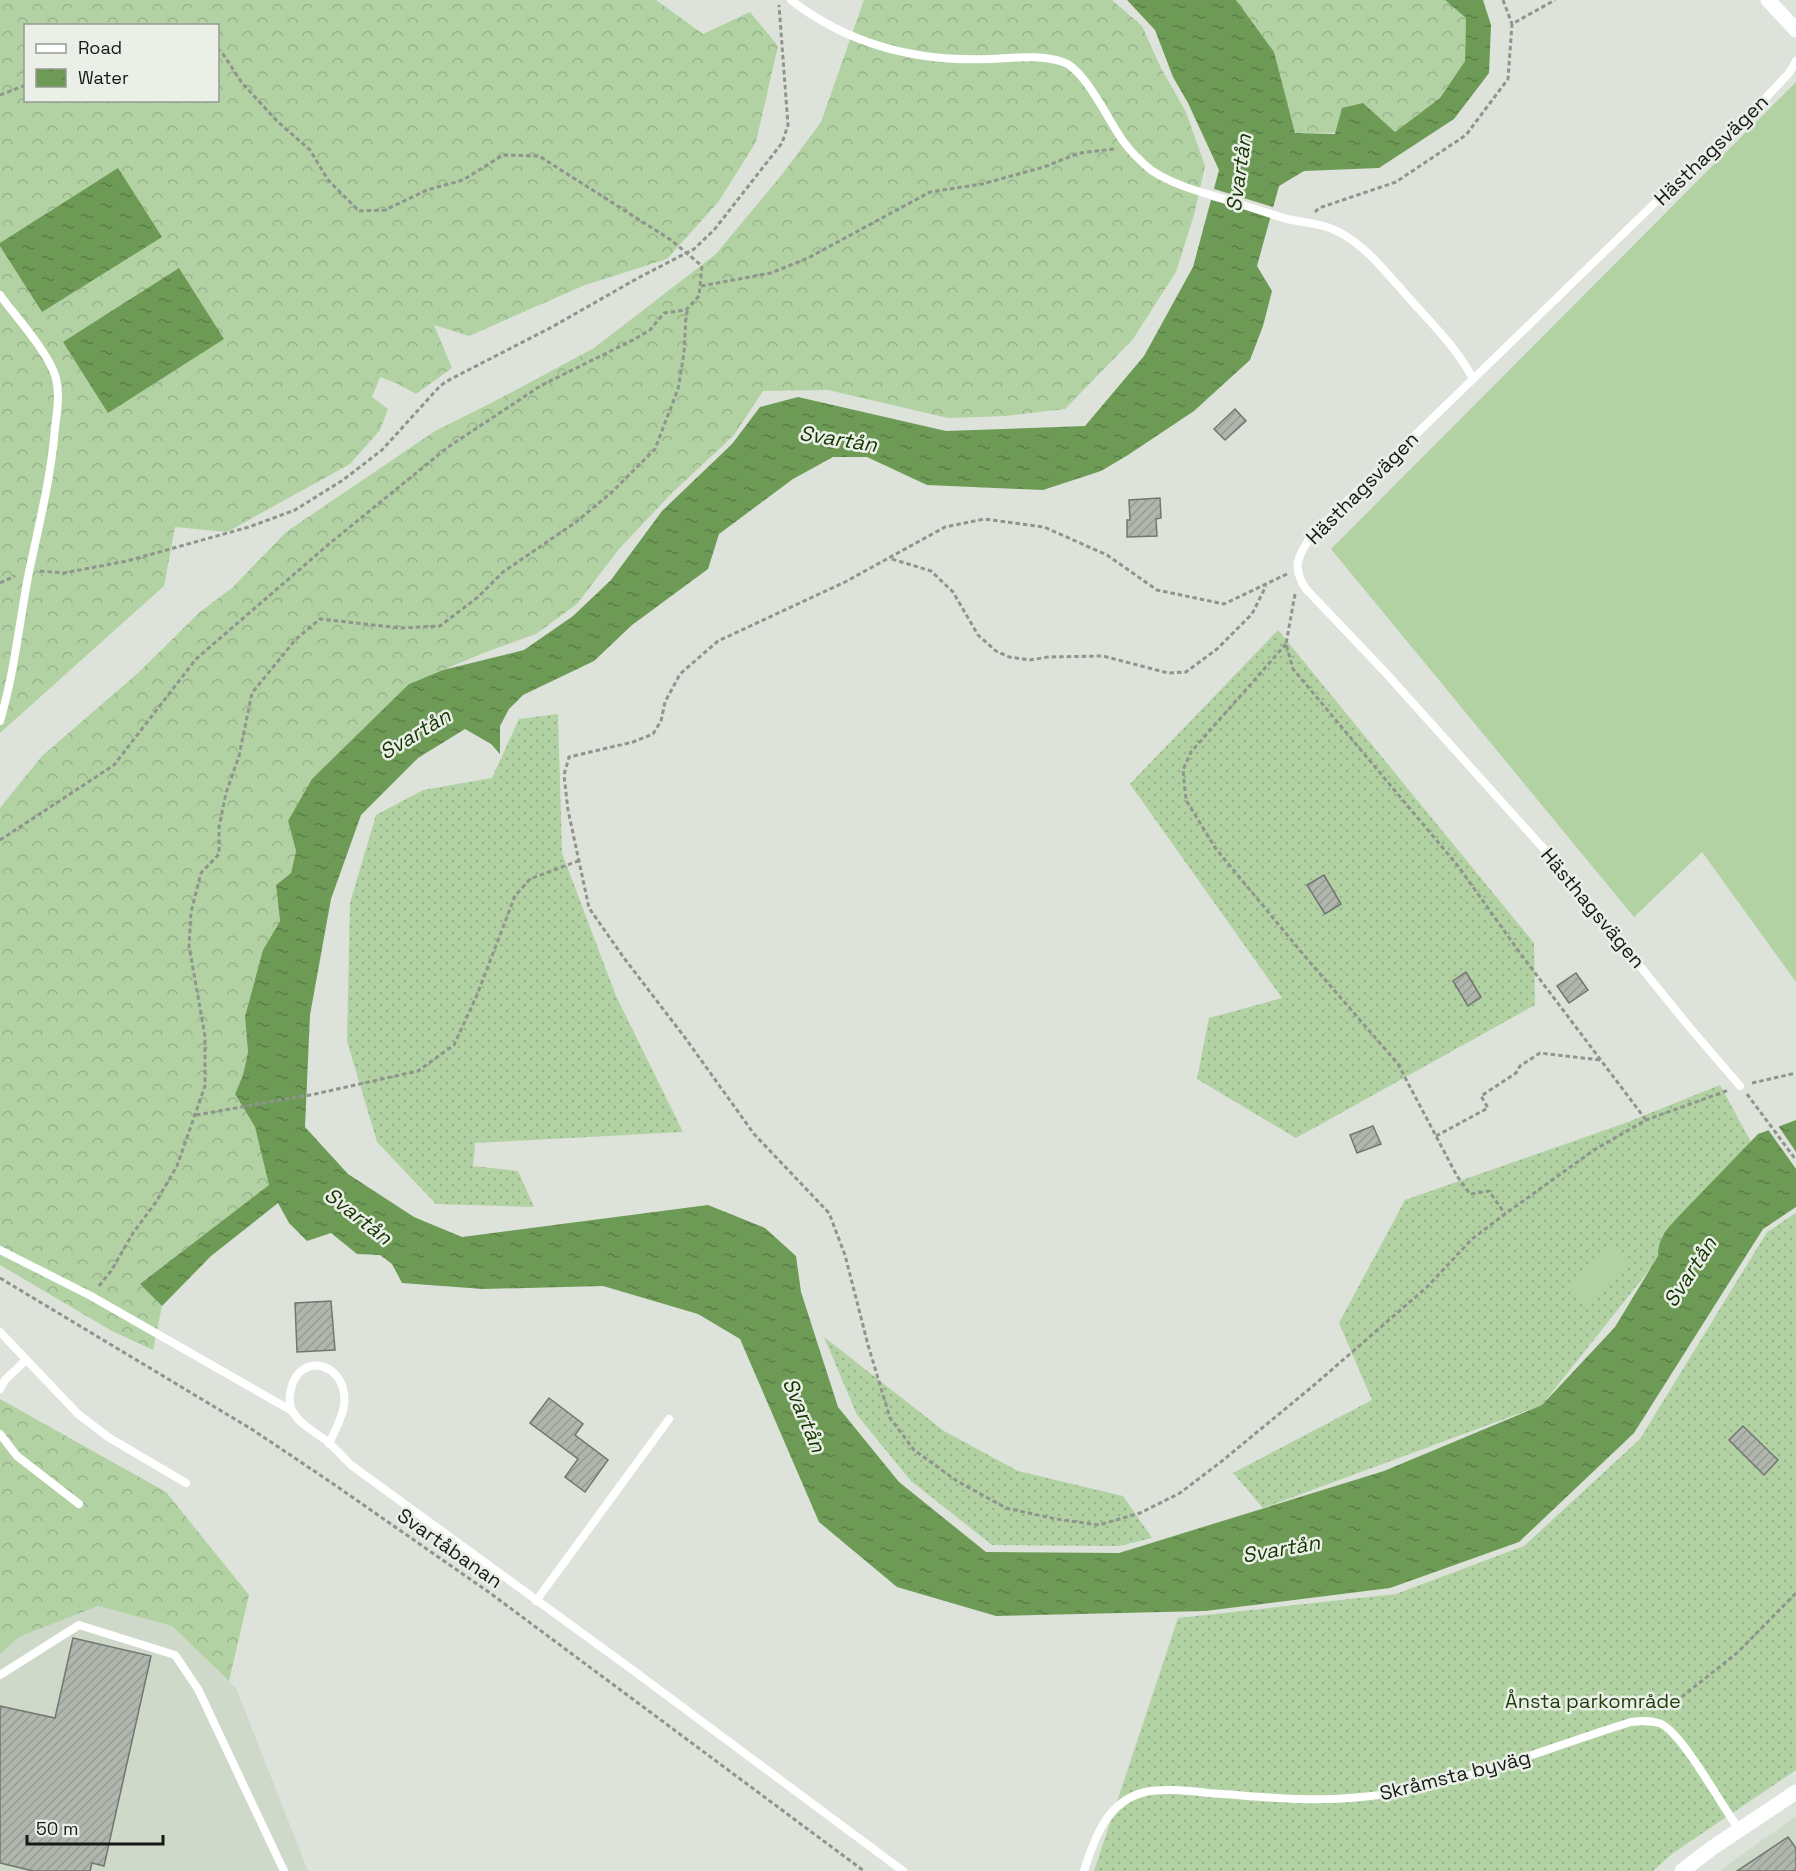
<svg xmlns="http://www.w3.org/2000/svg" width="1796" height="1871" viewBox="0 0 1796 1871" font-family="'Space Grotesk',sans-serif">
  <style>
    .built { fill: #cfd9ca }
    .grass { fill: url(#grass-dots) }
    .forest { fill: url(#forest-crowns); fill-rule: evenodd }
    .pitch { fill: #b2d2a3 }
    .water { fill: url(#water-ripples) }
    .pier { fill: #dde3da }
    .building { fill: url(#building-hatch); stroke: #71776f; stroke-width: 1.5 }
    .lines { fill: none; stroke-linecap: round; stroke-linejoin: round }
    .path { stroke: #8f948d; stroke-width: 3; stroke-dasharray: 4.5 3; stroke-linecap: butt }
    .lane { stroke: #fff; stroke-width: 8 }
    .street { stroke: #fff; stroke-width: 15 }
    .labels { text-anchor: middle; stroke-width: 5; stroke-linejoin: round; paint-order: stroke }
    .street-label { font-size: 20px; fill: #171916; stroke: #eaf0e7 }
    .park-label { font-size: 20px; fill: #1f3d0c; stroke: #eaf0e7 }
    .water-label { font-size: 21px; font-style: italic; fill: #163402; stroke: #eaf0e7 }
  </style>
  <defs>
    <pattern id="grass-dots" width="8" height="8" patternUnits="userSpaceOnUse" patternTransform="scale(1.5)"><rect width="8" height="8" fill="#b2d2a3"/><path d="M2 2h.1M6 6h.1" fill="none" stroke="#98b48c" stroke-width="1.8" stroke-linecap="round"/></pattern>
    <pattern id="forest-crowns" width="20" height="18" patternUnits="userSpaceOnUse" patternTransform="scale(1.5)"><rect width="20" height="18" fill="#b2d2a3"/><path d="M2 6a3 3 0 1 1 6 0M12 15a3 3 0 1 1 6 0" fill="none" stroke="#98b48c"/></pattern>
    <pattern id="water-ripples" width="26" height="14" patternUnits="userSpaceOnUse" patternTransform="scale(1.5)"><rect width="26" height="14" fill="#6d9b56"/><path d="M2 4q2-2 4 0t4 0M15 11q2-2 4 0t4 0" fill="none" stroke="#597e46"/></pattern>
    <pattern id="building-hatch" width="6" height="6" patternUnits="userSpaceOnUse" patternTransform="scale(1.5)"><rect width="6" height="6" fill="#b0b6ad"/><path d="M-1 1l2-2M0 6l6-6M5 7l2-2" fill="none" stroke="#979c94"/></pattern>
  </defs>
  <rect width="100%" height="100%" fill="#dde3da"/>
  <g class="built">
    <polygon points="98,1606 172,1626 236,1688 308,1871 0,1871 0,1654 19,1637"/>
    <polygon points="1796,1816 1796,1871 1719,1871"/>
  </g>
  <g class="grass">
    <polygon points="1278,630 1534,943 1535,1005 1296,1138 1197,1079 1209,1018 1282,998 1130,784"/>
    <polygon points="558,714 562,853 616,996 683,1132 475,1143 473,1166 518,1171 534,1207 436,1204 377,1142 347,1041 350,903 376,815 423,790 492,778 519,719"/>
    <polygon points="1720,1085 1751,1142 1542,1405 1263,1508 1233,1473 1372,1400 1339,1323 1405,1200 1628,1122"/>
    <polygon points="1796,1213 1796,1770 1673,1853 1653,1871 1094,1871 1178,1618 1396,1594 1524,1546 1640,1439 1767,1232"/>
    <polygon points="824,1337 944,1431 1018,1471 1123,1496 1152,1538 1119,1546 992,1545 911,1481 857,1415"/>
  </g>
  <g class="forest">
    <path d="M 0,0 L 656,0 L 703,34 L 750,12 L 778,46 L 756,142 L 719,201 L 667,259 L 585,285 L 469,336 L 434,325 L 452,368 L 416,394 L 396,383 L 380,377 L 372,397 L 388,409 L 380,430 L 350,464 L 227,532 L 175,527 L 164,586 L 0,733 ZM 26,26 L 218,26 L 218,100 L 26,100 Z"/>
    <polygon points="864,0 1112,0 1142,26 1161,68 1186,112 1205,166 1194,215 1176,272 1133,339 1065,409 1005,416 948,418 828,390 763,391 734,435 671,494 619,549 577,604 536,634 486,652 409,684 288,821 296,851 291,873 276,885 280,921 263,950 245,1015 248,1052 243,1075 235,1094 255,1127 270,1185 140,1284 162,1306 153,1350 112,1331 0,1265 0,808 42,756 138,673 200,612 232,588 286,532 435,431 499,399 594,348 716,254 784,172 821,122"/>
    <polygon points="1236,0 1445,0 1466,18 1465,61 1440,98 1395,132 1295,133 1288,108"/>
    <polygon points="0,1399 166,1492 249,1595 229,1681 172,1626 98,1606 19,1637 0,1654"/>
  </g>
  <g class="pitch">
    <polygon points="1796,82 1796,982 1702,852 1634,917 1331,549"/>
    <polygon points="1610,1243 1627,1261 1621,1274 1588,1307 1567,1286"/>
  </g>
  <g class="water">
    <path d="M 1127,0 L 1236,0 L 1274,52 L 1295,133 L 1335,134 L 1342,108 L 1363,103 L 1395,132 L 1440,98 L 1465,61 L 1466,18 L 1445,0 L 1483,0 L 1491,25 L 1489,73 L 1454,119 L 1379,168 L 1304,171 L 1279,186 L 1257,266 L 1272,291 L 1263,326 L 1250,360 L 1194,411 L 1128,455 L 1101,471 L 1043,490 L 927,485 L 867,457 L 833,457 L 793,479 L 719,534 L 708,569 L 632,625 L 594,661 L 523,695 L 509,709 L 500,726 L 500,754 L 491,744 L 465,729 L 418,758 L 361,815 L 331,899 L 310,1015 L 305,1127 L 348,1174 L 414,1217 L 462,1237 L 708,1205 L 765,1228 L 796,1256 L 801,1292 L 838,1407 L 899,1482 L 986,1552 L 1119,1553 L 1384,1471 L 1542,1405 L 1615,1327 L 1658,1256 C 1658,1239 1666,1230 1677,1218 L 1758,1134 L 1796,1120 L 1796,1207 L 1763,1229 L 1634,1433 L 1519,1542 L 1390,1588 L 1205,1611 L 996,1616 L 897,1587 L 819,1522 L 740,1339 L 698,1314 L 603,1286 L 483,1289 L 402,1283 L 392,1264 L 380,1255 L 357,1254 L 331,1233 L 307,1241 L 289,1223 L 278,1203 L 211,1256 L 162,1306 L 140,1284 L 269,1185 L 255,1127 L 235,1094 L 243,1075 L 248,1052 L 245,1016 L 263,950 L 280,921 L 276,885 L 291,873 L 296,851 L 288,821 L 312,779 L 409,684 L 443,670 L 524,650 L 573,616 L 611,580 L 662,511 L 732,444 L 760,407 L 798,397 L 946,431 L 1085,426 L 1144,356 L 1193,267 L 1219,170 L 1188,103 L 1173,77 L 1155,30 Z"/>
    <polygon points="118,168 162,237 42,312 0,246 0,243"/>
    <polygon points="179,268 224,339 108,413 63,342"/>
  </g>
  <g class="pier">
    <polygon points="1211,188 1276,208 1273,217 1208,199"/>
    <polygon points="1777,1124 1796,1152 1796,1169 1767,1128"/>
  </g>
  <g class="building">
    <polygon points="1235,409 1246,421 1225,440 1214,429"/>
    <polygon points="1160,498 1161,518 1156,519 1157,536 1127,537 1127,520 1130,520 1129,500"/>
    <polygon points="1324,875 1341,904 1325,914 1307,885"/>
    <polygon points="1466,972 1481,997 1468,1006 1453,981"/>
    <polygon points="1576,973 1588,990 1569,1003 1557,986"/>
    <polygon points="1373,1126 1381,1144 1357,1153 1350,1135"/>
    <polygon points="331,1301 335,1350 297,1352 295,1303"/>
    <polygon points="549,1398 583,1424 575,1435 608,1460 585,1492 565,1477 578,1459 530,1423"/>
    <polygon points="1743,1426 1778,1460 1764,1475 1729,1440"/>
    <polygon points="73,1638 151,1656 104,1866 92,1863 90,1871 33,1871 0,1863 0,1706 55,1718"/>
    <polygon points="1788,1837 1796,1848 1796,1871 1737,1871"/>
  </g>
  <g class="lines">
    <g class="path">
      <polyline points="1503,0 1512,24"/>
      <polyline points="152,26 159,26"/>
      <polyline points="0,95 26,85"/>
      <polyline points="1315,212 1319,208 1396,182 1466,135 1508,79 1512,24 1555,0"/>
      <polyline points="701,286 771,273 808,258 930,192 982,184 1044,167 1079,153 1114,149"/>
      <polyline points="892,559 931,571 953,592 978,635 996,651 1009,657 1030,660 1048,657 1103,656 1168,673 1186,672 1217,649 1252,614 1266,586"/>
      <polyline points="40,571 64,573 127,561 249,527 295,510 343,480 382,450 440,386 447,381 552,327 638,278 694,249 714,230 782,143 788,125 779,5"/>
      <polyline points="1287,574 1224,604 1157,590 1107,555 1044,527 984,519 945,527 845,582 718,641 680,674 665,702 661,721 653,734 633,742 569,757 564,775 568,810 589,908 624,958 686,1039 754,1134 829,1213 845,1255 868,1345 890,1418 914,1450 957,1481 1006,1508 1056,1519 1099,1525 1140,1513 1180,1493 1222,1461 1313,1386 1427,1287 1472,1239 1505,1214 1594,1150 1646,1120 1729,1090"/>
      <polyline points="0,583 15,576"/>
      <polyline points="1295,594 1286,644 1293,669 1458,866 1520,953 1646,1120"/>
      <polyline points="1286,644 1191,752 1183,770 1186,800 1216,849 1308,960 1398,1064 1457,1176 1470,1194 1489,1191 1505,1214"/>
      <polyline points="0,840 114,765 196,659 329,544 448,447 542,385 635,339 650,330 664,313 686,310 699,296 702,266 671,240 539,156 503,155 463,180 427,190 385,210 359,211 328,180 310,150 277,121 242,83 223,54 218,49"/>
      <polyline points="1752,1083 1796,1073"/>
      <polyline points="1747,1094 1796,1160"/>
      <polyline points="196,1115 315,1094 418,1071 454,1045 477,995 515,896 530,879 578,861"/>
      <polyline points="1436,1136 1488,1108 1481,1096 1516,1073 1520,1066 1540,1053 1600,1060"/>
      <polyline points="0,1278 253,1430 332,1483 490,1593 864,1871"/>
      <polyline points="99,1286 111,1271 133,1233 156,1202 177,1166 205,1086 205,1036 189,946 191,912 201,873 219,854 219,827 226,793 239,756 252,693 296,639 320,619 401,628 440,626 478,597 503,572 576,522 612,492 655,449 678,389 684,353 686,315 688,310"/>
      <polyline points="1664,1711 1737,1653 1796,1593"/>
    </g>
    <g class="lane">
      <path d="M 791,0 C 849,45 918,62 991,59 C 1014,58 1041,54 1063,62 C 1085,69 1109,122 1123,141 C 1131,152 1140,161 1151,170 C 1173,185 1201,192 1227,200 C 1247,206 1267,213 1287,219 C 1300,222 1315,223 1327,227 C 1361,238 1386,273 1409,298 C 1432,324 1457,348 1473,379"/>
      <path d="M 0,295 C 16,317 49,353 56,378 C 60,395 57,412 55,428 C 51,479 38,528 28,577 C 19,625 14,674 0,721"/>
      <path d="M 1740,1086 L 1691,1029 L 1553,859 L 1384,671 L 1306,589 C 1291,567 1298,555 1312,535 L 1659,199 L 1747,118 L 1789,73 L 1796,61"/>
      <polyline points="0,1250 91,1296 292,1411"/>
      <polyline points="0,1332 78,1414 108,1437 186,1483"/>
      <polyline points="0,1389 5,1380 26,1360"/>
      <polyline points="0,1434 17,1456 79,1504"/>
      <path d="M 329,1444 C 334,1432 343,1417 344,1405 C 349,1363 300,1350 291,1389 C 289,1396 289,1406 293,1412 C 300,1425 317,1433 328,1442 C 336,1449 344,1458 351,1465 L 634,1671 L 903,1871"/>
      <polyline points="536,1601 669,1419"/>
      <polyline points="0,1675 79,1625 175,1655 198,1689 284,1871"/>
      <path d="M 1084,1871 C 1094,1839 1107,1801 1145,1792 C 1165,1788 1188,1791 1209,1793 C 1256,1796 1303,1802 1350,1798 C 1447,1792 1539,1750 1631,1722 C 1640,1721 1649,1720 1659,1723 C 1681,1730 1722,1807 1739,1829"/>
    </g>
    <g class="street">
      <polyline points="1768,0 1796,30"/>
      <polyline points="1682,1871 1712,1848 1796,1792"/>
    </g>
  </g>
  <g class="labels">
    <g class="street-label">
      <text transform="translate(1711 150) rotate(-44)" y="7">Hästhagsvägen</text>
      <text transform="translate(1362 488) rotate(-45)" y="7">Hästhagsvägen</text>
      <text transform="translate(1593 908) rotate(50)" y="7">Hästhagsvägen</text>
      <text transform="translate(450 1548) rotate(35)" y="7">Svartåbanan</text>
      <text transform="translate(1455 1775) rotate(-14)" y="7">Skråmsta byväg</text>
    </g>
    <g class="park-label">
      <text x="1593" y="1708">Ånsta parkområde</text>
    </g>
    <g class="water-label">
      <text transform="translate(1239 173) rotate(-82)" y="7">Svartån</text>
      <text transform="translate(838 439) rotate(9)" y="7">Svartån</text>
      <text transform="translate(415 734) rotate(-31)" y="7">Svartån</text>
      <text transform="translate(358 1216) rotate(38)" y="7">Svartån</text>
      <text transform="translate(1690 1272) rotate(-57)" y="7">Svartån</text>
      <text transform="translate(804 1415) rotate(67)" y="7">Svartån</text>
      <text transform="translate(1281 1549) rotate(-10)" y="7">Svartån</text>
    </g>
  </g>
  <rect x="24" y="24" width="195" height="78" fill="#eaf0e7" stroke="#969a93" stroke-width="1.5"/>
  <rect x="36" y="44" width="30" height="9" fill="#ffffff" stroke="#969a93" stroke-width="1.5"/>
  <text x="78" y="54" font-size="18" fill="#171916">Road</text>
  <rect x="36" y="69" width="30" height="18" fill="url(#water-ripples)" stroke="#969a93" stroke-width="1.5"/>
  <text x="78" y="84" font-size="18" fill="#171916">Water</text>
  <path d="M27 1835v9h136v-9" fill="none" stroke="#171916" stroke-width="3"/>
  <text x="36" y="1835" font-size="18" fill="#171916" stroke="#eaf0e7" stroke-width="4.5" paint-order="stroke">50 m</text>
</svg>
